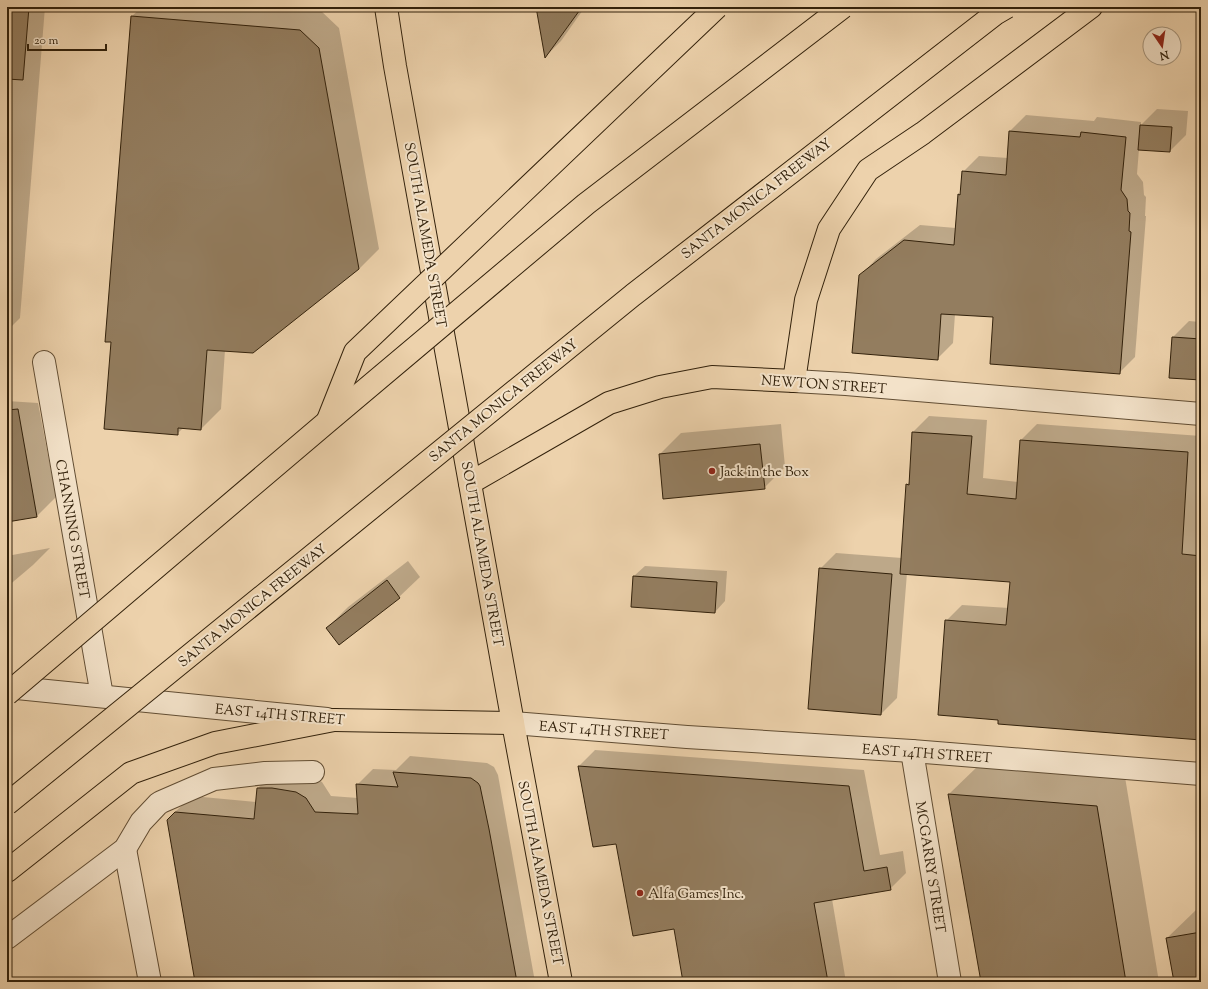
<svg xmlns="http://www.w3.org/2000/svg" width="1208" height="989" viewBox="0 0 1208 989" font-family="'Sorts Mill Goudy',serif">
  <style>
    .shadow { fill: #0003 }
    .building { fill: #937d5f; stroke: #32210b }
    .lines { fill: none; stroke-linecap: round; stroke-linejoin: round }
    .minor-casing { stroke: #614d33; stroke-width: 24 }
    .major-casing { stroke: #32210b; stroke-width: 24 }
    .highway-casing { stroke: #32210b; stroke-width: 24 }
    .minor { stroke: #f3e2c9; stroke-width: 22 }
    .major { stroke: #edd2ac; stroke-width: 22 }
    .highway { stroke: #edd2ac; stroke-width: 22 }
    .highway-bridge-casing { stroke: #32210b; stroke-width: 24; stroke-linecap: butt }
    .highway-bridge { stroke: #edd2ac; stroke-width: 22 }
    .poi-dot { fill: #8f2418; stroke: #f3e2c9; stroke-width: 1.5 }
    .labels { text-anchor: middle; stroke-width: 4; stroke-linejoin: round; paint-order: stroke }
    .street-label { font-size: 14px; fill: #32210b; stroke: #f3e2c9 }
    .poi-label { font-size: 14px; fill: #32210b; stroke: #f3e2c9; text-anchor: start }
  </style>
  <rect width="100%" height="100%" fill="#edd2ac"/>
  <filter id="stains"><feTurbulence type="fractalNoise" baseFrequency=".005" numOctaves="4"/><feColorMatrix values="0 0 0 0 .2 0 0 0 0 .09 0 0 0 0 .02 0 0 0 .5 -.17"/></filter>
  <radialGradient id="worn" r=".72"><stop offset=".6" stop-color="#630" stop-opacity="0"/><stop offset="1" stop-color="#630" stop-opacity=".3"/></radialGradient>
  <g class="shadow">
    <polygon points="7,7 45,7 20,318 7,331"/>
    <polygon points="142,7 279,7 320,10 339,28 379,249 359,269 225,350 221,409 201,429 184,427 177,434 112,341 132,16"/>
    <polygon points="537,7 585,7 561,41 546,56"/>
    <polygon points="1157,109 1188,111 1186,135 1170,151 1139,149 1137,174 1143,182 1144,195 1146,197 1145,216 1146,216 1135,357 1119,373 995,316 955,314 953,343 937,359 860,276 876,259 920,225 956,228 959,195 961,193 963,172 979,156 1008,158 1010,131 1026,115 1094,121 1097,117 1141,122 1141,125"/>
    <polygon points="1201,314 1201,379 1173,337 1189,321 1200,322"/>
    <polygon points="7,401 38,403 56,497 37,516 7,521"/>
    <polygon points="929,416 987,420 983,478 1018,482 1021,440 1037,424 1201,436 1201,478 1197,538 1201,539 1201,739 999,720 946,621 962,605 1009,608 1011,581 907,573 897,698 881,714 820,569 836,553 902,558 907,485 910,481 913,432"/>
    <polygon points="781,424 785,467 764,488 660,454 681,433"/>
    <polygon points="50,548 33,565 7,587 7,556"/>
    <polygon points="408,561 420,577 399,597 327,628 348,607"/>
    <polygon points="645,566 727,571 725,601 715,612 634,576"/>
    <polygon points="595,750 864,770 880,855 903,851 906,873 890,889 832,899 846,982 684,982 674,928 616,842 594,846 579,766"/>
    <polygon points="410,756 487,763 494,767 498,775 535,982 196,982 175,812 192,796 256,802 258,788 274,772 312,776 322,782 331,796 358,798 357,785 373,769 396,770"/>
    <polygon points="978,766 1125,777 1159,982 982,982 949,794"/>
    <polygon points="1201,909 1201,982 1175,982 1167,938 1196,910"/>
  </g>
  <g class="building">
    <polygon points="7,7 29,7 23,80 7,79"/>
    <polygon points="536,7 582,7 545,58"/>
    <polygon points="131,16 300,30 319,48 359,269 253,353 207,350 201,430 178,428 178,435 104,429 111,342 105,342"/>
    <polygon points="1140,125 1172,127 1170,152 1138,150"/>
    <polygon points="1009,131 1080,137 1081,132 1126,137 1121,190 1127,199 1128,211 1130,213 1129,231 1131,232 1120,374 990,364 993,317 941,314 938,360 852,353 859,275 904,240 954,245 958,194 960,195 962,171 1006,175"/>
    <polygon points="1172,337 1201,339 1201,380 1169,378"/>
    <polygon points="18,409 37,517 7,522 7,410"/>
    <polygon points="912,432 972,436 967,494 1016,499 1020,440 1188,452 1182,554 1201,556 1201,740 998,724 998,720 938,715 945,620 1006,625 1010,582 900,574 906,484 909,485"/>
    <polygon points="760,444 765,489 663,499 659,454"/>
    <polygon points="819,568 892,574 881,715 808,709"/>
    <polygon points="633,576 717,582 715,613 631,607"/>
    <polygon points="387,580 400,598 339,645 326,628"/>
    <polygon points="578,766 849,786 864,871 887,867 891,890 814,903 828,982 683,982 674,929 633,936 616,844 593,847"/>
    <polygon points="393,772 471,778 478,783 480,786 489,829 517,982 195,982 167,820 175,812 254,819 257,788 272,788 296,792 306,798 315,812 358,814 356,784 398,787"/>
    <polygon points="948,794 1097,806 1126,982 981,982"/>
    <polygon points="1201,932 1201,982 1174,982 1166,938"/>
  </g>
  <g class="lines">
    <g class="minor-casing">
      <g id="minor">
        <polyline points="44,362 102,696"/>
        <polyline points="794,381 846,384 1201,414"/>
        <polyline points="7,687 327,719"/>
        <polyline points="513,723 687,737 912,751 1201,774"/>
        <polyline points="912,751 950,982"/>
        <polyline points="125,849 150,982"/>
        <polyline points="7,938 125,849 141,822 158,804 161,802 214,779 265,773 313,772"/>
      </g>
    </g>
    <g class="major-casing">
      <g id="major">
        <polyline points="386,7 395,66 513,723 561,982"/>
        <polyline points="470,483 609,403 660,387 712,377 794,381"/>
        <polyline points="334,720 513,723"/>
      </g>
    </g>
    <g class="highway-casing">
      <g id="highway">
        <polyline points="794,381 806,300 829,229 868,170 923,133 1091,7"/>
        <polyline points="7,871 131,773 215,743 334,720"/>
      </g>
    </g>
    <use href="#minor" class="minor"/>
    <use href="#major" class="major"/>
    <use href="#highway" class="highway"/>
    <g class="highway-bridge-casing">
      <g id="highway-bridge">
        <polyline points="328,420 355,352 717,7"/>
        <polyline points="7,694 327,422 586,204 843,7"/>
        <polyline points="7,804 633,295 995,14 1007,7"/>
      </g>
    </g>
    <use href="#highway-bridge" class="highway-bridge"/>
  </g>
  <g class="poi-dot">
    <circle cx="712" cy="471" r="4"/>
    <circle cx="640" cy="893" r="4"/>
  </g>
  <g class="labels">
    <g class="street-label">
      <text transform="translate(756 198) rotate(-38)" y="5">SANTA MONICA FREEWAY</text>
      <text transform="translate(426 235) rotate(80)" y="5">SOUTH ALAMEDA STREET</text>
      <text transform="translate(824 384) rotate(4)" y="5">NEWTON STREET</text>
      <text transform="translate(503 400) rotate(-39)" y="5">SANTA MONICA FREEWAY</text>
      <text transform="translate(73 529) rotate(80)" y="5">CHANNING STREET</text>
      <text transform="translate(483 554) rotate(80)" y="5">SOUTH ALAMEDA STREET</text>
      <text transform="translate(252 605) rotate(-39)" y="5">SANTA MONICA FREEWAY</text>
      <text transform="translate(280 714) rotate(5)" y="5">EAST 14TH STREET</text>
      <text transform="translate(604 730) rotate(4)" y="5">EAST 14TH STREET</text>
      <text transform="translate(927 753) rotate(4)" y="5">EAST 14TH STREET</text>
      <text transform="translate(931 867) rotate(81)" y="5">MCGARRY STREET</text>
      <text transform="translate(541 873) rotate(79)" y="5">SOUTH ALAMEDA STREET</text>
    </g>
    <g class="poi-label">
      <text x="720" y="476">Jack in the Box</text>
      <text x="648" y="898">Alfa Games Inc.</text>
    </g>
  </g>
  <rect width="1208" height="989" fill="none" stroke="#edd2ac" stroke-width="24"/>
  <rect x="8" y="8" width="1192" height="973" fill="none" stroke="#32210b" stroke-width="2"/>
  <rect x="12" y="12" width="1184" height="965" fill="none" stroke="#32210b"/>
  <g transform="translate(1162 46) rotate(167)"><circle r="19" fill="#f3e2c9" stroke="#a6957d"/>
  <path d="M0-3L7 15L0 10L-7 15Z" fill="#8f2418"/>
  <text y="-6" font-size="11" font-weight="bold" text-anchor="middle" fill="#32210b">N</text>
  </g>
  <path d="M28 44v6h78v-6" fill="none" stroke="#32210b" stroke-width="2"/>
  <text x="34" y="44" font-size="12" fill="#32210b" stroke="#f3e2c9" stroke-width="3" paint-order="stroke">20 m</text>
  <rect width="100%" height="100%" filter="url(#stains)"/>
  <rect width="100%" height="100%" fill="url(#worn)"/>
</svg>
